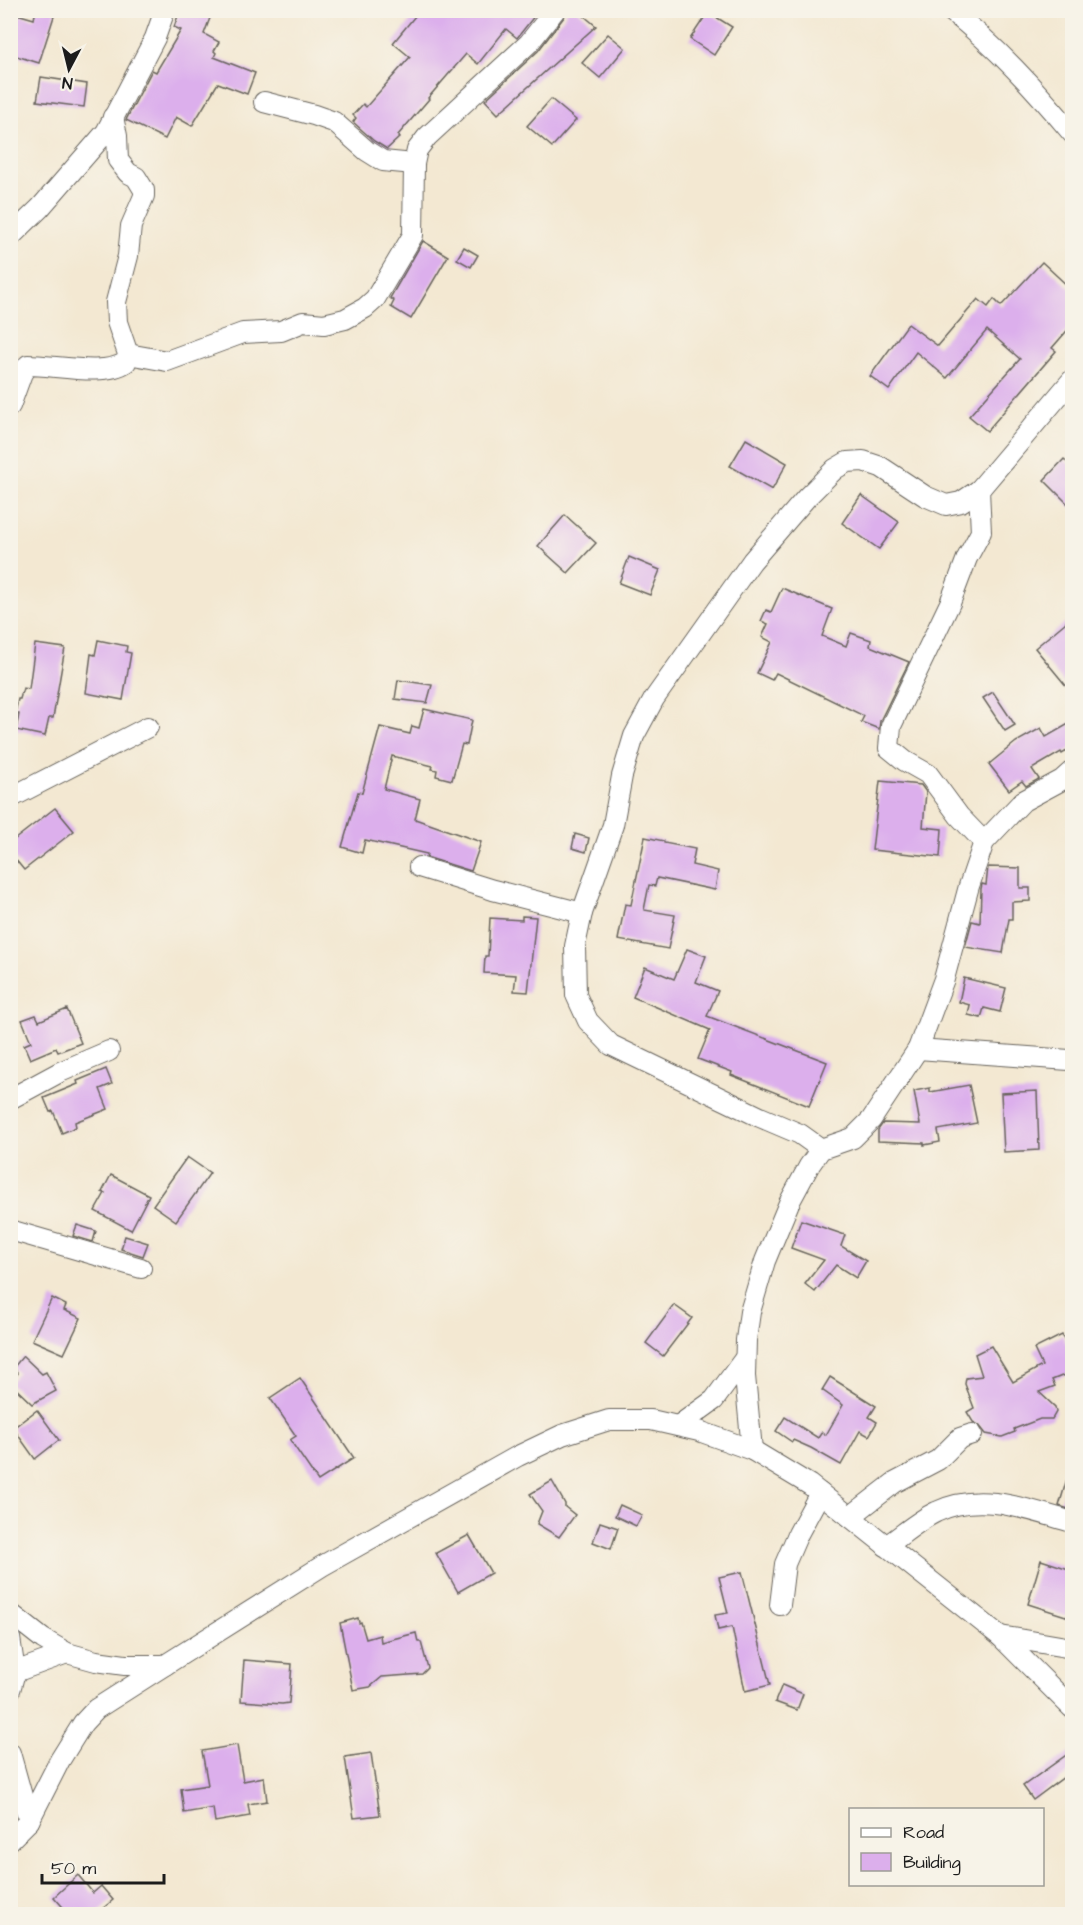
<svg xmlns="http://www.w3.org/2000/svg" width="1083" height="1925" viewBox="0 0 1083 1925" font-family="'Architects Daughter',sans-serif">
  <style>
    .building { fill: #dcafec }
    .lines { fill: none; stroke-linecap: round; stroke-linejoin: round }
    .minor-casing { stroke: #67635c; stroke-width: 22 }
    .minor { stroke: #fff; stroke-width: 20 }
  </style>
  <rect width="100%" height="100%" fill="#f7f3e8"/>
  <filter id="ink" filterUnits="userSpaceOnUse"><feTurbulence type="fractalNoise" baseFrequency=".0167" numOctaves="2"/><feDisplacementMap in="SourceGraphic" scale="12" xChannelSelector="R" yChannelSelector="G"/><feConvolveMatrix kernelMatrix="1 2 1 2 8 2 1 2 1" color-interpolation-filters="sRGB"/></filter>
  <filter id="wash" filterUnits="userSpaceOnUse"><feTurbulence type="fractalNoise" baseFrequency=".008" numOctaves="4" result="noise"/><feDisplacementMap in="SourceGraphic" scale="24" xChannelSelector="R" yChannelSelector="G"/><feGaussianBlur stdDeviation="1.35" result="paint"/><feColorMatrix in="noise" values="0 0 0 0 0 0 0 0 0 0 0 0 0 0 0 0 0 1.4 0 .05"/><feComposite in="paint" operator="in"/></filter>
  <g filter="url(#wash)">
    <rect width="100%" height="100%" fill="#f3e8d2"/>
    <g id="blocks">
      <g class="building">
        <polygon points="36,10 56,10 39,63 10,54 10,12 34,19"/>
        <polygon points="180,10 213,10 204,34 219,42 214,51 216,53 214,57 255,73 247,94 218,83 192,126 176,117 165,139 126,120 152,70 156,72 181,30 174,27"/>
        <polygon points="420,10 539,10 517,38 506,29 478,64 466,54 428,98 429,99 398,135 400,137 387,149 374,141 353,122 356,118 353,115 363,104 366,107 410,57 393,43"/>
        <polygon points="567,10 577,10 596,26 498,114 485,100 538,51 564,17"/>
        <polygon points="708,12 732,27 714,55 690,39"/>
        <polygon points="608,34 625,48 600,78 582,63"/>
        <polygon points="41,77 87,84 84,107 37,101"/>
        <polygon points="551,99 576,120 552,147 527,126"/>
        <polygon points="423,241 448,256 411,319 391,307 394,301 390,298"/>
        <polygon points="464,247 478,255 471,267 457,259"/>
        <polygon points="1042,262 1072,290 1072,325 1052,348 1056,351 987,431 969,416 1020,359 987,330 947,378 916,352 889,390 870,376 908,324 938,346 978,299 988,307 994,299 1001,306"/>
        <polygon points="746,439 787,463 772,490 730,466"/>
        <polygon points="1064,459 1072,467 1072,508 1044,480"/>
        <polygon points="861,495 899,522 879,549 842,523"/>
        <polygon points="565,515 596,543 568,573 538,546"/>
        <polygon points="629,557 660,570 650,595 619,583"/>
        <polygon points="782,588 832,609 822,636 846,646 851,633 871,640 870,646 909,662 880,721 879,729 861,722 864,716 776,673 772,680 757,673 772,642 762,637 768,624 761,621 766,610 771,612"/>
        <polygon points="1072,617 1072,693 1035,648"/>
        <polygon points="98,640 127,646 126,652 131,653 123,700 86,693 91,654 95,655"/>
        <polygon points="35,644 65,648 53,718 49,718 45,736 16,730 19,714 15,713 18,699 20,699 23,688 29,689"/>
        <polygon points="398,680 432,685 427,703 395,699"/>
        <polygon points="993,692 1015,725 1005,731 983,698"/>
        <polygon points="424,709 472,720 467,745 462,744 452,780 436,776 437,770 432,769 433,766 392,756 384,789 420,799 415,819 481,842 471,871 426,857 427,854 365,840 362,853 342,847 358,792 362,793 380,727 410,734 412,726 419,728"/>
        <polygon points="1072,722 1072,748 1062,754 1061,752 1032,769 1039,779 1026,786 1022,781 1009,790 989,764 1016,742 1041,728 1046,737"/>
        <polygon points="880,781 921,785 926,792 923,827 942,829 940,857 872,850"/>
        <polygon points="55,808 74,831 24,870 10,853 10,843"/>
        <polygon points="575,834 589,838 586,852 572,848"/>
        <polygon points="645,837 664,841 664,843 695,849 692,865 718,871 715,890 657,878 655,886 649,885 644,910 675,915 668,949 618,940 625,904 631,905"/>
        <polygon points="988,867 1020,868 1020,888 1030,888 1030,901 1012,902 1012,919 1009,919 1003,953 965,947 972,921 980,923 981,889 982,884 986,885"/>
        <polygon points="522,916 536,917 528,992 514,991 516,975 484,973 485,956 488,956 490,918 522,920"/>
        <polygon points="687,949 706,956 696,982 718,991 707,1016 827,1062 809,1106 731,1075 732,1072 698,1059 710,1030 633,997 645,967 674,979"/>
        <polygon points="964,978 1006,988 1000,1012 984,1008 981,1018 968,1015 970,1005 959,1002"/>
        <polygon points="67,1009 81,1043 58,1052 56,1048 30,1059 24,1045 31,1042 22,1020 36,1015 39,1021"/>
        <polygon points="106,1069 112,1084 100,1089 108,1109 75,1122 76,1127 62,1133 53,1111 50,1112 44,1098 78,1084 77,1081"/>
        <polygon points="969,1085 977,1123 938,1130 940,1142 924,1145 924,1143 878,1141 878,1130 883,1123 920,1124 914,1091 930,1088 930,1092"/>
        <polygon points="1037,1091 1039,1150 1004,1152 1001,1093"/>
        <polygon points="187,1157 210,1173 176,1221 153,1205"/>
        <polygon points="111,1175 149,1195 131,1230 95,1211 105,1193 102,1192"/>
        <polygon points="801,1220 845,1235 841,1246 866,1261 856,1278 836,1265 815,1292 805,1284 824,1260 791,1248"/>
        <polygon points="77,1225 96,1231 93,1242 73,1236"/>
        <polygon points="125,1236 148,1243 143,1256 121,1249"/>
        <polygon points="52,1298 66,1305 64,1310 81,1318 64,1354 32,1340"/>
        <polygon points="674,1305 692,1318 663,1356 646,1343"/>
        <polygon points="1062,1335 1072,1353 1068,1356 1072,1372 1052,1380 1055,1386 1039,1392 1055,1407 1056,1412 1052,1419 1040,1419 1014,1429 1015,1432 1002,1437 986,1434 979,1425 973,1422 967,1412 974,1408 965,1384 966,1378 982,1376 975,1354 991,1346 1013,1382 1042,1366 1034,1349"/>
        <polygon points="23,1356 42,1374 46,1372 56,1391 32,1404 10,1383 18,1373 13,1368"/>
        <polygon points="830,1377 876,1406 869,1417 877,1422 869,1436 860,1431 841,1465 811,1448 793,1440 792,1442 776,1431 785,1417 818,1438 822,1432 826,1435 843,1405 822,1390"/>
        <polygon points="300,1378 354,1458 318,1481 290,1440 296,1436 270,1398"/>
        <polygon points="37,1410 59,1440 35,1459 13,1428"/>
        <polygon points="1069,1472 1072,1473 1072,1510 1059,1506"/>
        <polygon points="552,1481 565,1504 565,1507 575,1515 559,1537 537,1524 542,1511 530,1494"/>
        <polygon points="620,1505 642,1515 636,1526 615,1516"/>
        <polygon points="600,1522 618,1528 611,1549 593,1542"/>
        <polygon points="469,1535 491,1573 458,1592 436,1553"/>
        <polygon points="1041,1560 1072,1570 1072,1618 1028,1604"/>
        <polygon points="742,1572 770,1685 745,1691 732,1627 718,1630 715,1615 728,1613 719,1577"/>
        <polygon points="358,1618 359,1623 361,1622 366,1639 380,1635 381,1642 416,1633 418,1642 421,1642 428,1668 422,1674 382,1677 370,1687 353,1690 340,1623"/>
        <polygon points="244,1660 292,1664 289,1703 282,1704 241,1701"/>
        <polygon points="782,1685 803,1694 797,1710 775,1702"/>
        <polygon points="237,1745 243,1781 264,1777 267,1801 248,1804 250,1816 215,1822 213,1808 184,1813 181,1789 208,1785 202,1751"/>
        <polygon points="1072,1751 1072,1771 1033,1800 1023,1786"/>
        <polygon points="371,1753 380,1815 354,1818 345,1757"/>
        <polygon points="78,1875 93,1893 101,1886 113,1900 96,1914 69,1914 54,1897"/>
      </g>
    </g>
  </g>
  <g filter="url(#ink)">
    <use href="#blocks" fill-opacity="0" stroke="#67635c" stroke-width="1.5"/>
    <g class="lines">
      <g class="minor-casing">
        <g id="minor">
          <path d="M 950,10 C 996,46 1035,89 1072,133"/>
          <polyline points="264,102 314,115 334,122 367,151 383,161 414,164"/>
          <polyline points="10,237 40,208 106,132 155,38 165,10"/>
          <polyline points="128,354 167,361 243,333 281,331 303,322 324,324 345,319 365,308 375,299 413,235 414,164 417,150 427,137 529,43 555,10"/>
          <path d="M 10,406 L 22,373 L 28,365 C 55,365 105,377 126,362 L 128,354 L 117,322 L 116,302 L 128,256 L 131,226 L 144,196 L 144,190 L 136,177 L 128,173 L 118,160 L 117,136 L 113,117"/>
          <polyline points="979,490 981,532 967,558 950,603 891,726 889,748 905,761 928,774 959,816 984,842"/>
          <polyline points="10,798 148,727"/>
          <polyline points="419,867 493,890 582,913"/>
          <polyline points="918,1049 1069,1060"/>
          <polyline points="10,1099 60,1072 109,1051"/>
          <polyline points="821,1149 800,1134 760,1117 611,1045 588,1021 576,995 575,946 582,913 613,825 622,776 634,736 654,699 752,561 807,497 835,469 847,462 863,461 881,467 925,496 946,505 961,502 979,490 1072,380"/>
          <polyline points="10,1230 141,1268"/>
          <polyline points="678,1426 714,1400 745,1358"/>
          <polyline points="752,1450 745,1376 746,1340 750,1312 765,1261 789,1203 809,1166 821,1149 853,1138 871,1120 918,1049 944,979 969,886 984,842 1023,801 1062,780 1072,771"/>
          <polyline points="850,1517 894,1483 938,1460 960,1438 972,1434"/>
          <path d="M 886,1546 C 902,1535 919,1520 936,1512 C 980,1490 1029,1510 1072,1522"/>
          <polyline points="780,1605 785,1564 798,1534 820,1493"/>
          <polyline points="10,1613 43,1639 67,1653 96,1661 125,1665 165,1665 322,1566 518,1456 562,1435 609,1420 651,1420 699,1431 752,1450 810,1485 1000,1636 1072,1708"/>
          <polyline points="1000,1636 1072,1648"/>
          <polyline points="10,1638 15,1672 10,1690"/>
          <polyline points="15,1672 67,1653"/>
          <polyline points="10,1753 29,1821"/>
          <polyline points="10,1840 29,1821 60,1760 83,1723 96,1709 165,1665"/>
        </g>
      </g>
      <use href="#minor" class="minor"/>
    </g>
  </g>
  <rect width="1083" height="1925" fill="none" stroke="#f7f3e8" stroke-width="36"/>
  <rect x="849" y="1808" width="195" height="78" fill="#f7f3e8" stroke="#9f9d96" stroke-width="1.5"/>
  <rect x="861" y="1828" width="30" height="9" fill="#ffffff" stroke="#9f9d96" stroke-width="1.5"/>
  <text x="903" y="1838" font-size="18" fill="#1c1c1c">Road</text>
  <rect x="861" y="1853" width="30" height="18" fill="#dcafec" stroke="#9f9d96" stroke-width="1.5"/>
  <text x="903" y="1868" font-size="18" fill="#1c1c1c">Building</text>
  <g transform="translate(69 69) rotate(187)" stroke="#f7f3e8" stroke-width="4.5" paint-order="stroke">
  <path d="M0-4.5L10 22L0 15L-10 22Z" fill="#1c1c1c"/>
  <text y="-9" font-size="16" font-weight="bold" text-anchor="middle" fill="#1c1c1c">N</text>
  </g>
  <path d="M42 1874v9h122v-9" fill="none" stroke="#1c1c1c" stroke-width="3"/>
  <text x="51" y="1874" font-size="18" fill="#1c1c1c" stroke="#f7f3e8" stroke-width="4.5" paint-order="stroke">50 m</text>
</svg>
